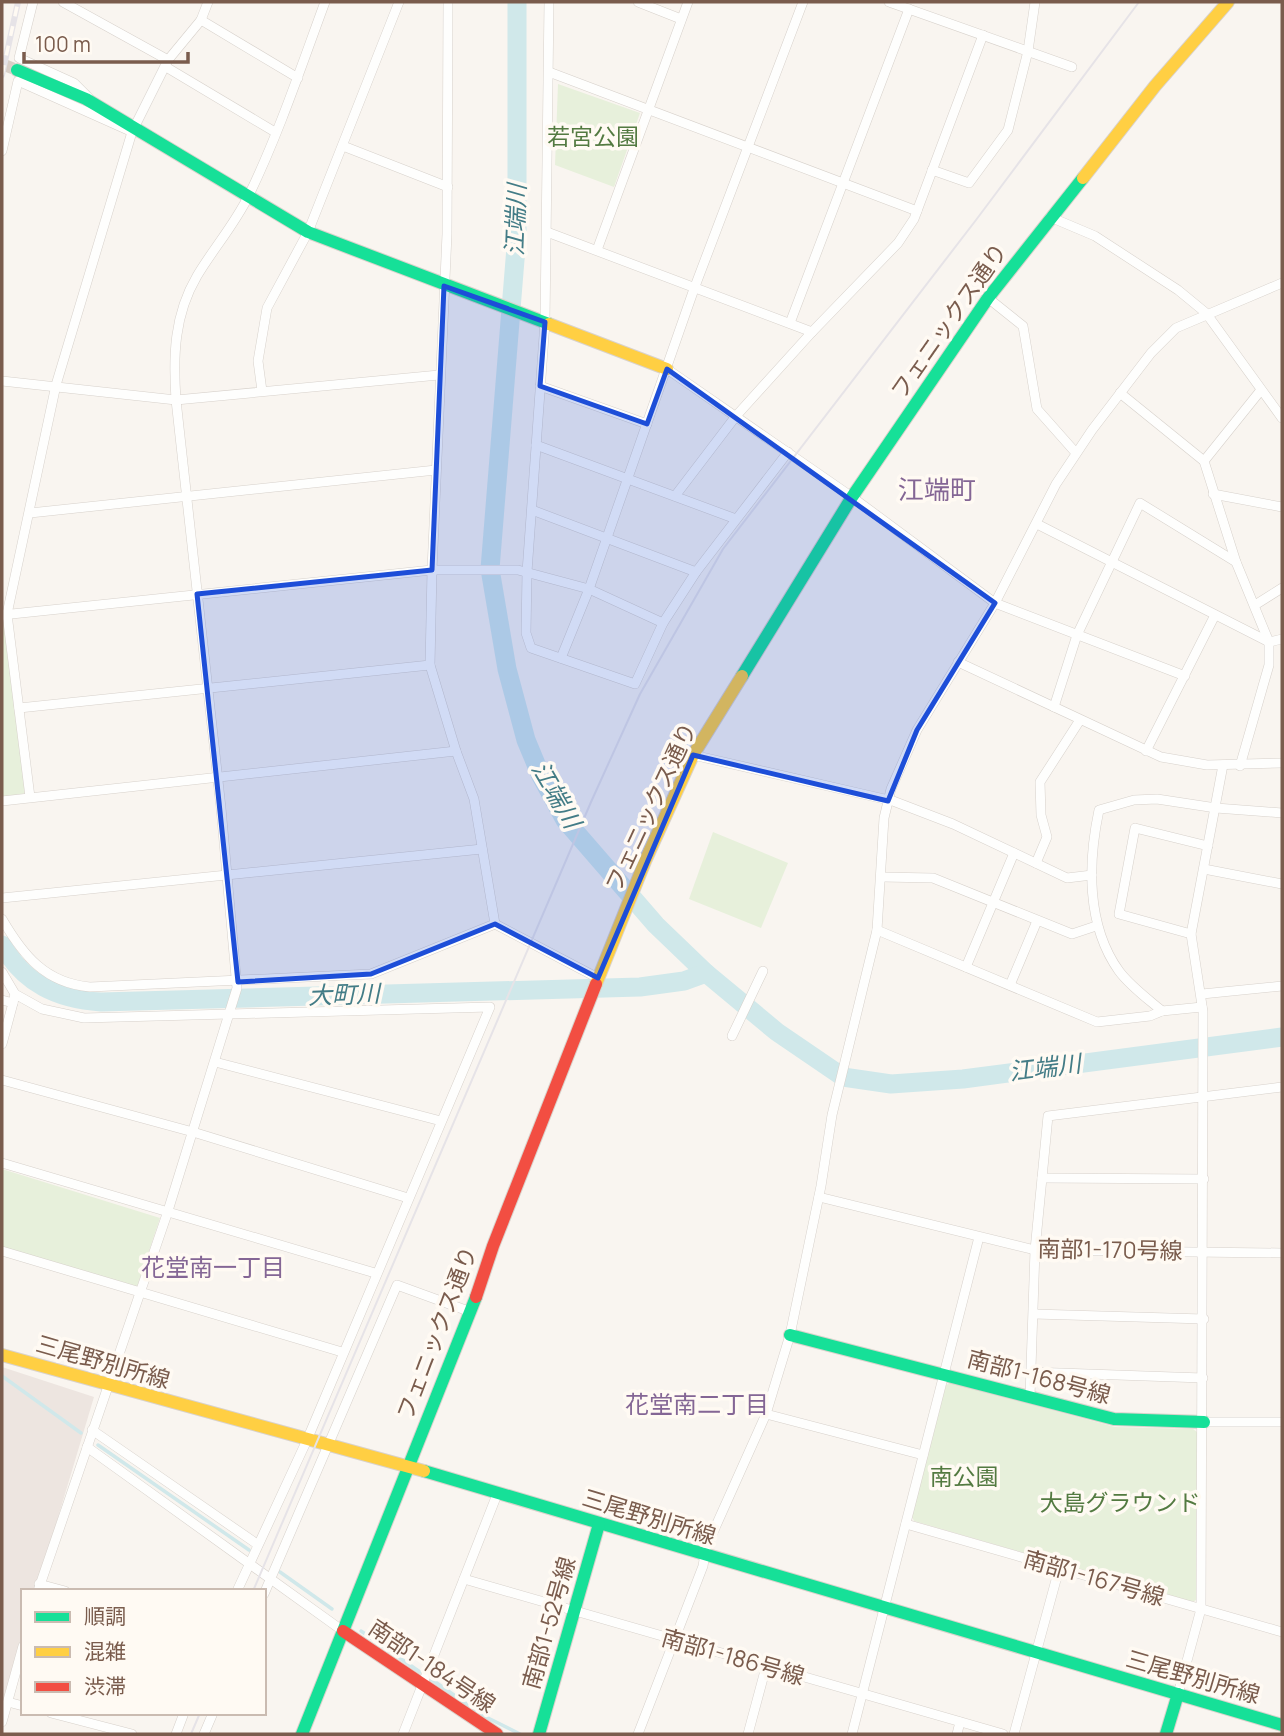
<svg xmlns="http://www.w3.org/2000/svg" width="1284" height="1736" viewBox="0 0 1284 1736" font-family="Manrope,'Noto Sans JP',sans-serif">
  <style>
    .industrial { fill: #ede5e0 }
    .green { fill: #e7f0db }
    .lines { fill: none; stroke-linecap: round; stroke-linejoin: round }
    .stream { stroke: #d0e8ea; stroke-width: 3.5 }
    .river { stroke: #d0e8ea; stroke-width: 19 }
    .secondary-tunnel { stroke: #d9cfc7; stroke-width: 12; stroke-dasharray: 12 6; stroke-linecap: butt }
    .street-casing { stroke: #d7d1cb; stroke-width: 10 }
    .fast-casing { stroke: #d9d2cb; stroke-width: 14 }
    .slow-casing { stroke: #d9d2cb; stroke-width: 14 }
    .jam-casing { stroke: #d9d2cb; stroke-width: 14 }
    .street { stroke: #fefefd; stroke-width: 9 }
    .fast { stroke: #16e098; stroke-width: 12 }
    .slow { stroke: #ffcf43; stroke-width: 12 }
    .jam { stroke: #f24e42; stroke-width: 12 }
    .tram { stroke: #e6e3e7; stroke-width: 2 }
    .rail-casing { stroke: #e6e3e7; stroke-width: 6 }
    .rail { stroke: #fffaf3; stroke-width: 3.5; stroke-dasharray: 10; stroke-linecap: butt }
    .marked { fill: #1d4ed8; fill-opacity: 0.2; stroke: #1d4ed8; stroke-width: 5; stroke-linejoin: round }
    .labels { text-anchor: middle; stroke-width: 7; stroke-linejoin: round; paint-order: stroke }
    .park-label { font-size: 23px; fill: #537a41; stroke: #fffaf3 }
    .street-label { font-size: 23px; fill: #7a5c4d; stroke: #fffaf3 }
    .water-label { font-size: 24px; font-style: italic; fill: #437c86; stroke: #fffaf3 }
    .neighbourhood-label { font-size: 24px; fill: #846695; stroke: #fffaf3 }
    .quarter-label { font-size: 26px; fill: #846695; stroke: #fffaf3 }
  </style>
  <rect width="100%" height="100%" fill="#f9f5f0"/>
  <polygon class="industrial" points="2,1367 94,1397 36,1591 23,1591 23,1637 2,1708"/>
  <g class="green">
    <polygon points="558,84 640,113 614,187 555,165"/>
    <polygon points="2,622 4,622 26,793 2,798"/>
    <polygon points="713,832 788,863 761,928 689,899"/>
    <polygon points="2,1169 160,1218 137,1287 2,1247"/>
    <polygon points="950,1383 1115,1427 1193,1429 1197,1432 1196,1600 1193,1602 914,1521 912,1517 946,1385"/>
  </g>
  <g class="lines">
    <g class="stream">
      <polyline points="2,1376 81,1433"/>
      <polyline points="98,1445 249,1550"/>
      <polyline points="280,1572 332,1609"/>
      <polyline points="361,1631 420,1672"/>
      <polyline points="431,1679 484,1716 520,1734"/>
    </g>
    <g class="river">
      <polyline points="517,2 517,235 490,569 507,669 526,740 541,776 565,820 656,925 706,973 777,1032 843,1077 891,1084 963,1079 1282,1037"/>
      <path d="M 2,945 C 25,984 57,999 101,1002 L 640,987 L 684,981 L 706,973"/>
    </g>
    <polyline class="secondary-tunnel" points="2,64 17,70"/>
    <g class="street-casing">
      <g id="street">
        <polyline points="33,2 19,58 74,83 88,97"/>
        <polyline points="63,2 168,60"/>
        <polyline points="448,2 447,234 432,570 518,570 589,589 663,623"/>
        <polyline points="549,2 545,322 527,572 526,633 531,648 635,684 663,623 696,572 788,452"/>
        <polyline points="638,2 681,19"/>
        <polyline points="889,2 1072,67"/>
        <polyline points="201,20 298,78"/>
        <polyline points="166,67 275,132"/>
        <polyline points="549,72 917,211"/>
        <polyline points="343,146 448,187"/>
        <polyline points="2,151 18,81 130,131"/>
        <polyline points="932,170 969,183 1008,130 1028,51 1035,2"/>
        <polyline points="1050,217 1095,236 1178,290 1206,313 1282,418"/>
        <polyline points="547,232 812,332 898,243 914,219 983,35"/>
        <polyline points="597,250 688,2"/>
        <polyline points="988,298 1023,326 1037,409 1076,453"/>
        <polyline points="790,323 909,9"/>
        <polyline points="667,369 852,497 995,603 1185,676"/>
        <polyline points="2,381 176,400 439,375"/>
        <polyline points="540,386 647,424"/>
        <polyline points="262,391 258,361 267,308 308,232 399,2"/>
        <polyline points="1120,393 1204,461"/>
        <polyline points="536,445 736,519"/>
        <polyline points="1213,494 1282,507"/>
        <polyline points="675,496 736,416 812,332"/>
        <polyline points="532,510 696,572"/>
        <polyline points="30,513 436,470"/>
        <polyline points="1037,524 1269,642 1282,639"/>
        <polyline points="1255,605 1282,588"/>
        <path d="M 2,615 L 432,570 L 430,665 L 456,751 L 474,799 L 495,924 L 371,974 L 90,987 C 45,983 23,955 2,919"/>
        <polyline points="561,658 589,589 694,289 803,2"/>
        <polyline points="958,662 1161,757 1207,765 1282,763"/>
        <polyline points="1054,707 1077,635 1140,503 1236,562"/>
        <polyline points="19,708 430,665"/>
        <polyline points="1146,751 1215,615"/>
        <polyline points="693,755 893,801 953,824 1067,878 1092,875"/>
        <polyline points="1240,766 1269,665 1269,642 1236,562 1204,461 1261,390"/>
        <polyline points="30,797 7,614 56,385 132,132 168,60 201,20 208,2"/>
        <polyline points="2,801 456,751"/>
        <polyline points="1036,863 1047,837 1041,815 1040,782 1080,720"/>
        <polyline points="1204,869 1282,884"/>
        <polyline points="882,877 933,878 1072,934 1096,926"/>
        <polyline points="2,898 482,849"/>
        <polyline points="495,924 598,978"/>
        <polyline points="877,930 1097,1022 1150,1016 1162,1011"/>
        <polyline points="1191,934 1119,914 1135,828 1208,846"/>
        <polyline points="966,967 1014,853"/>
        <polyline points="2,972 15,994"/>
        <polyline points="1010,985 1037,921"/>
        <polyline points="1202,994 1282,986"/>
        <polyline points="2,1000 13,1003 2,1044"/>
        <polyline points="13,1003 15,994 42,1009 84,1018 490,1007 307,1440 237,1591"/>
        <path d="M 1202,1007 L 1162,1011 C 1148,999 1130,986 1119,971 C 1086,925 1088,862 1099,810 L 1134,800 L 1157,799 L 1216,808 L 1282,813"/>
        <polyline points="732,1036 763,971"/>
        <polyline points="215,1062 441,1121"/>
        <polyline points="2,1080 193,1132 408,1198"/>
        <polyline points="2,1163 375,1273"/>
        <polyline points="1042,1178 1204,1179"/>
        <polyline points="819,1197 1035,1250 1282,1253"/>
        <polyline points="2,1251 342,1352"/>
        <polyline points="1034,1314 1204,1319"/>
        <polyline points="1031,1372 1203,1378"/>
        <polyline points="1030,1397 1035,1250 1048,1116 1282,1087"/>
        <polyline points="766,1414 923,1455"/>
        <polyline points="1204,1422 1282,1422"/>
        <polyline points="92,1430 257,1544"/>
        <polyline points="87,1447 343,1631"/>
        <polyline points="906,1524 1282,1632"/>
        <polyline points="464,1579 1003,1734"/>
        <polyline points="39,1584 65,1591"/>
        <path d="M 38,1591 L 167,1214 L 237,988 L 221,808 L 176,400 C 173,356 174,315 197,276 C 213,249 235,224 249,195 C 279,133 301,67 325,2"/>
        <polyline points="264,1594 397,1285 471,1312"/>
        <polyline points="1178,1694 1201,1609 1203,1012 1191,934 1223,765"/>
        <polyline points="8,1702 23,1706"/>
        <polyline points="51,1713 132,1734"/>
        <polyline points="2,1722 23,1646"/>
        <polyline points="176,1734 184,1713"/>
        <polyline points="204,1734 213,1713"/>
        <polyline points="403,1734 498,1492"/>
        <polyline points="638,1734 703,1566 706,1548 766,1414 790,1335 821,1186 832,1115 877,930 884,818 891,789 917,730 995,603 1056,484 1092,430 1151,353 1176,328 1282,283"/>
        <polyline points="748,1734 766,1667"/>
        <polyline points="852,1734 979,1237"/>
        <polyline points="957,1734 960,1722"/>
        <polyline points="1014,1734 1059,1569"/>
      </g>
    </g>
    <g class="fast-casing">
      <g id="fast">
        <polyline points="17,70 86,99 308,232 549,324"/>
        <polyline points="742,676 852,497 988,298 1083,178"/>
        <polyline points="790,1335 1114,1419 1204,1422"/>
        <polyline points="424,1471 1282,1725"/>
        <polyline points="302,1734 476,1297"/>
        <polyline points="539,1734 599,1524"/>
        <polyline points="1166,1734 1178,1694"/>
      </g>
    </g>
    <g class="slow-casing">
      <g id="slow">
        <polyline points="1083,178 1155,86 1228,2"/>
        <polyline points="549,324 667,369"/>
        <polyline points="596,984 646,859 693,755 742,676"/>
        <polyline points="2,1355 424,1471"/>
      </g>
    </g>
    <g class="jam-casing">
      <g id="jam">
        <polyline points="476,1297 493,1246 596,984"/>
        <polyline points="343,1631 497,1734"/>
      </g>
    </g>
    <use href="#street" class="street"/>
    <use href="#fast" class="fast"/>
    <use href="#slow" class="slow"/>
    <use href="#jam" class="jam"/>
    <g class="tram">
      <polyline points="253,1591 591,802 640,694 723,549 976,220 1139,2"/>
      <polyline points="191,1734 200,1713"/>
    </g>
    <g class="rail-casing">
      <polyline id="rail" points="2,75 18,2"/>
    </g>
    <use href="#rail" class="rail"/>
  </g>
  <path class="marked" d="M 444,286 L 545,322 L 540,386 L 647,424 L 667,369 L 995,603 L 917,730 L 888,801 L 693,755 L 598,978 L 495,924 L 371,974 L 238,982 L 197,594 L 432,570 Z"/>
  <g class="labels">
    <g class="park-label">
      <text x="593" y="145">若宮公園</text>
      <text x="964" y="1485">南公園</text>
      <text x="1120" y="1511">大島グラウンド</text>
    </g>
    <g class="street-label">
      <text transform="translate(949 321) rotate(-55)" y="8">フェニックス通り</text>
      <text transform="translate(651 807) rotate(-65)" y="8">フェニックス通り</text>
      <text transform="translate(1110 1250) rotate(1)" y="8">南部1-170号線</text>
      <text transform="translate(437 1333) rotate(-69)" y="8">フェニックス通り</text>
      <text transform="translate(103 1362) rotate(16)" y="8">三尾野別所線</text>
      <text transform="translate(1039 1377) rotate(15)" y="8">南部1-168号線</text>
      <text transform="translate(649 1517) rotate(17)" y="8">三尾野別所線</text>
      <text transform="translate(1094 1578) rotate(16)" y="8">南部1-167号線</text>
      <text transform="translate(549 1623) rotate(-74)" y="8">南部1-52号線</text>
      <text transform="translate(733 1657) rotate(16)" y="8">南部1-186号線</text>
      <text transform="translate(432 1666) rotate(34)" y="8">南部1-184号線</text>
      <text transform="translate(1193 1677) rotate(16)" y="8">三尾野別所線</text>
    </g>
    <g class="water-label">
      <text transform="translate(516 220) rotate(-88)" y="8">江端川</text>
      <text transform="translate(556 795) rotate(60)" y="8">江端川</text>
      <text transform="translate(344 995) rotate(-2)" y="8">大町川</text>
      <text transform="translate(1045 1068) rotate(-7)" y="8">江端川</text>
    </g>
    <g class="neighbourhood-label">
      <text x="213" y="1276">花堂南一丁目</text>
      <text x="697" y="1413">花堂南二丁目</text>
    </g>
    <g class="quarter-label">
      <text x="937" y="499">江端町</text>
    </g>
  </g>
  <rect width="1284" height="1736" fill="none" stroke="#7a5c4d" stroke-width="7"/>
  <rect x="21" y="1589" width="245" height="126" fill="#fffaf3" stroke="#cabbb1" stroke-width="2"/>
  <rect x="35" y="1612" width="35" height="10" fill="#16e098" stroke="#cabbb1" stroke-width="2"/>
  <text x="84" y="1624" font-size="21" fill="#7a5c4d">順調</text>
  <rect x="35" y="1647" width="35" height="10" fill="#ffcf43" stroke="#cabbb1" stroke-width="2"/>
  <text x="84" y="1659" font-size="21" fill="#7a5c4d">混雑</text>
  <rect x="35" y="1682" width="35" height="10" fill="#f24e42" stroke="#cabbb1" stroke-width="2"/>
  <text x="84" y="1694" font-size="21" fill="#7a5c4d">渋滞</text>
  <path d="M24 52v10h164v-10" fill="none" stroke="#7a5c4d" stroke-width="3.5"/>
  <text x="35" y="52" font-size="21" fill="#7a5c4d" stroke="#fffaf3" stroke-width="5" paint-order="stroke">100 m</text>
</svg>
